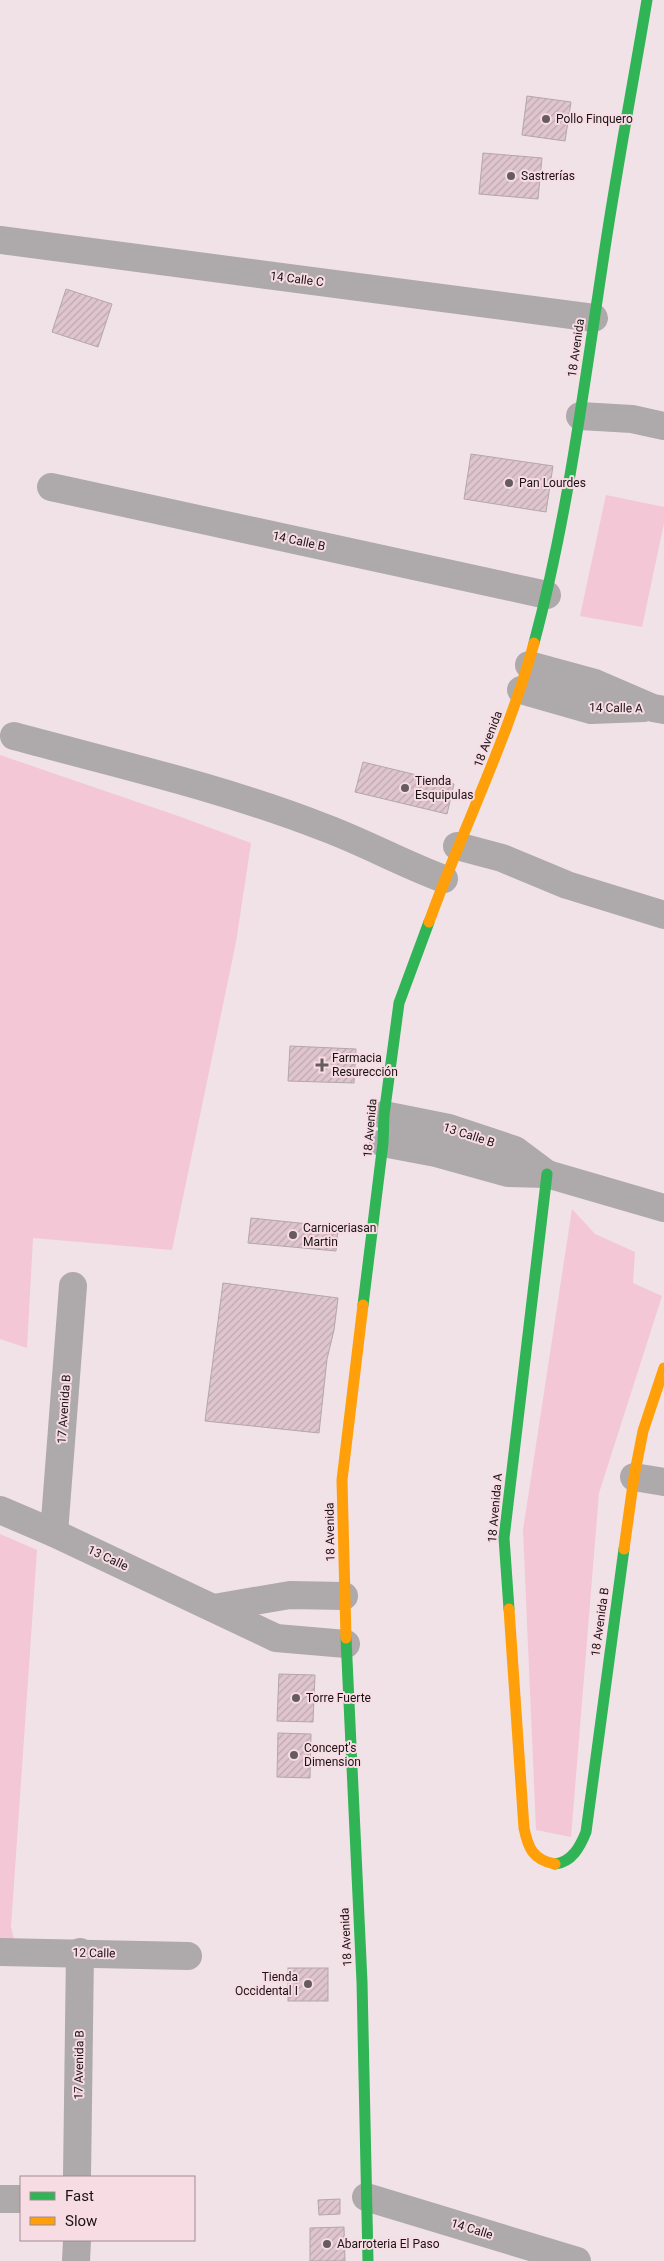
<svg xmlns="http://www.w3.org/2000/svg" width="664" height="2261" viewBox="0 0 664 2261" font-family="Roboto,sans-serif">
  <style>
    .park { fill: #f3c7d5 }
    .building { fill: url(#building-hatch); stroke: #b2a7aa }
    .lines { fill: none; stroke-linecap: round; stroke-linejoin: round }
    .street { stroke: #aea9ab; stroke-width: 28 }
    .fast { stroke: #30b455; stroke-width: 11 }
    .slow { stroke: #ff9f0a; stroke-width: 11 }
    .poi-dot { fill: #665b5e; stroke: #f7dce4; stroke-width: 2 }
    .labels { text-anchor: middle; stroke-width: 4; stroke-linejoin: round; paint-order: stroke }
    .poi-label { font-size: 12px; fill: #1b1215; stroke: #f7dce4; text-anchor: start }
    .street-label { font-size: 12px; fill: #1b1215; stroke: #f7dce4 }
  </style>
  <defs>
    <pattern id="building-hatch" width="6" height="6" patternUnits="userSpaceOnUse" patternTransform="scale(1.25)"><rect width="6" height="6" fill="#dfc5ce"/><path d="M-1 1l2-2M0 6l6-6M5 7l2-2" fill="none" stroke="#bfa8b0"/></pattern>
  </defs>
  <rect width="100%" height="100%" fill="#f1e2e7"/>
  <g class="park">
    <polygon points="606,495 664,507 664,523 642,627 580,616"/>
    <polygon points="0,755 181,817 251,843 236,942 172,1250 33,1238 27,1348 0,1339"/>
    <polygon points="572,1209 595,1234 635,1252 633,1283 662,1296 599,1493 571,1837 536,1830 523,1530"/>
    <polygon points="0,1534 37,1550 11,1927 14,1939 0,1939"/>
  </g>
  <g class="building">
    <polygon points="527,96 571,102 565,141 522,135"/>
    <polygon points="483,153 542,158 538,199 479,194"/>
    <polygon points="66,289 112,304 98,347 52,332"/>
    <polygon points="471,454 553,466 546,512 464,499"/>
    <polygon points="363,762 454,784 447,814 355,792"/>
    <polygon points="290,1046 356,1049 354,1083 288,1081"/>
    <polygon points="251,1218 338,1227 336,1251 248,1243"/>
    <polygon points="223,1283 338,1298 334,1330 327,1359 319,1433 205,1421"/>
    <polygon points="279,1674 315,1675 313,1722 277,1721"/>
    <polygon points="278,1733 311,1734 310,1778 277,1777"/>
    <rect x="288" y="1968" width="40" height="33"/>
    <polygon points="340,2199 340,2214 319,2215 318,2200"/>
    <polygon points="344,2227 345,2261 310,2261 310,2228"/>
  </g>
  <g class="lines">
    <g class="street">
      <polyline points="0,240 594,318"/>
      <polyline points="580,416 632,419 664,426"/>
      <polyline points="51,487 547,595"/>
      <polyline points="529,665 595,683 653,708 664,710"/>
      <polyline points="521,690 591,710 644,708"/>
      <path d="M 14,736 C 117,764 223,788 323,827 C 364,842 403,864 444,879"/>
      <polyline points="457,846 502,858 567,885 664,915"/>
      <polyline points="384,1115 449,1128 515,1150 547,1174"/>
      <polyline points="383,1143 436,1153 508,1173 547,1174 664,1208"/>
      <polyline points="634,1477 664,1482"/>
      <polyline points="0,1510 54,1533 276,1638 346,1644"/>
      <polyline points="54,1533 73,1286"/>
      <polyline points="214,1608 290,1595 344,1596"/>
      <polyline points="0,1952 188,1956"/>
      <polyline points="77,2177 80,1952"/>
      <polyline points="366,2197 577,2261"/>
      <polyline points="0,2199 21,2199"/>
      <polyline points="76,2261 77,2240"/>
    </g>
    <g class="fast">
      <path d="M 534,643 C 567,520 583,393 602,268 C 615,178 632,89 647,0"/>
      <polyline points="363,1305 383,1143 384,1115 399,1003 429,922"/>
      <polyline points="509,1609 504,1538 547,1174"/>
      <polyline points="346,1638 362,1982 368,2261"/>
      <path d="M 555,1864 C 572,1862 580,1847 586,1832 L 624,1549"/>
    </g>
    <g class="slow">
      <path d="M 429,922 C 463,828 508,739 534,643"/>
      <polyline points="624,1549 634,1477 643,1431 664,1368"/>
      <path d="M 509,1609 L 524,1828 C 528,1848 533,1860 555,1864"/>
      <polyline points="346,1638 342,1480 363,1305"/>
    </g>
  </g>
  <g class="poi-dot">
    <circle cx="546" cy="119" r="5"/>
    <circle cx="511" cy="176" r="5"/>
    <circle cx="509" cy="483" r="5"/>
    <circle cx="405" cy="788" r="5"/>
    <path d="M319.5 1057.5h5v5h5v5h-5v5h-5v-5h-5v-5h5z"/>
    <circle cx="293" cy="1235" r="5"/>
    <circle cx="296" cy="1698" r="5"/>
    <circle cx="294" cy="1755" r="5"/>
    <circle cx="308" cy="1984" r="5"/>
    <circle cx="327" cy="2244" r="5"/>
  </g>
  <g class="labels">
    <g class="poi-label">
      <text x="556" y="123">Pollo Finquero</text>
      <text x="521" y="180">Sastrerías</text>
      <text x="519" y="487">Pan Lourdes</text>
      <text x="415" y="785">Tienda<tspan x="415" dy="14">Esquipulas</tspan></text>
      <text x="332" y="1062">Farmacia<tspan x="332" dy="14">Resurección</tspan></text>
      <text x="303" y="1232">Carniceriasan<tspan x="303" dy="14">Martin</tspan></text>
      <text x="306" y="1702">Torre Fuerte</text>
      <text x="304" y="1752">Concept's<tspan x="304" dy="14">Dimension</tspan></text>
      <text x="298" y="1981" text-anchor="end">Tienda<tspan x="298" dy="14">Occidental I</tspan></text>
      <text x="337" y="2248">Abarroteria El Paso</text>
    </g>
    <g class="street-label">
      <text transform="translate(297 279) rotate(7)" y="4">14 Calle C</text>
      <text transform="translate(576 348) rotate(-82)" y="4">18 Avenida</text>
      <text transform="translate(299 541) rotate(12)" y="4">14 Calle B</text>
      <text transform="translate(616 708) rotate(1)" y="4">14 Calle A</text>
      <text transform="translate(488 739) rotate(-69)" y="4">18 Avenida</text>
      <text transform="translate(370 1128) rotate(-85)" y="4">18 Avenida</text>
      <text transform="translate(469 1135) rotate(18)" y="4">13 Calle B</text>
      <text transform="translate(64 1409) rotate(-86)" y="4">17 Avenida B</text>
      <text transform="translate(495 1508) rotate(-85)" y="4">18 Avenida A</text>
      <text transform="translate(330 1532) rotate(-91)" y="4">18 Avenida</text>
      <text transform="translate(108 1558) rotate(25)" y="4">13 Calle</text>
      <text transform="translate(600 1622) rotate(-82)" y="4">18 Avenida B</text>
      <text transform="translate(346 1937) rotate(-93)" y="4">18 Avenida</text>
      <text transform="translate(94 1953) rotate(1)" y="4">12 Calle</text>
      <text transform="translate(79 2065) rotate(-89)" y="4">17 Avenida B</text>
      <text transform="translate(472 2229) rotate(17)" y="4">14 Calle</text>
    </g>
  </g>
  <rect x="20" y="2176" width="175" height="65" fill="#f7dce4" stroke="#9f8b91"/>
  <rect x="30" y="2192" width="25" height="8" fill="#30b455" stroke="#9f8b91"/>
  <text x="65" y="2201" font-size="15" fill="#1b1215">Fast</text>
  <rect x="30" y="2217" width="25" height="8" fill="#ff9f0a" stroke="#9f8b91"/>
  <text x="65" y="2226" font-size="15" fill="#1b1215">Slow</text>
</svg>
